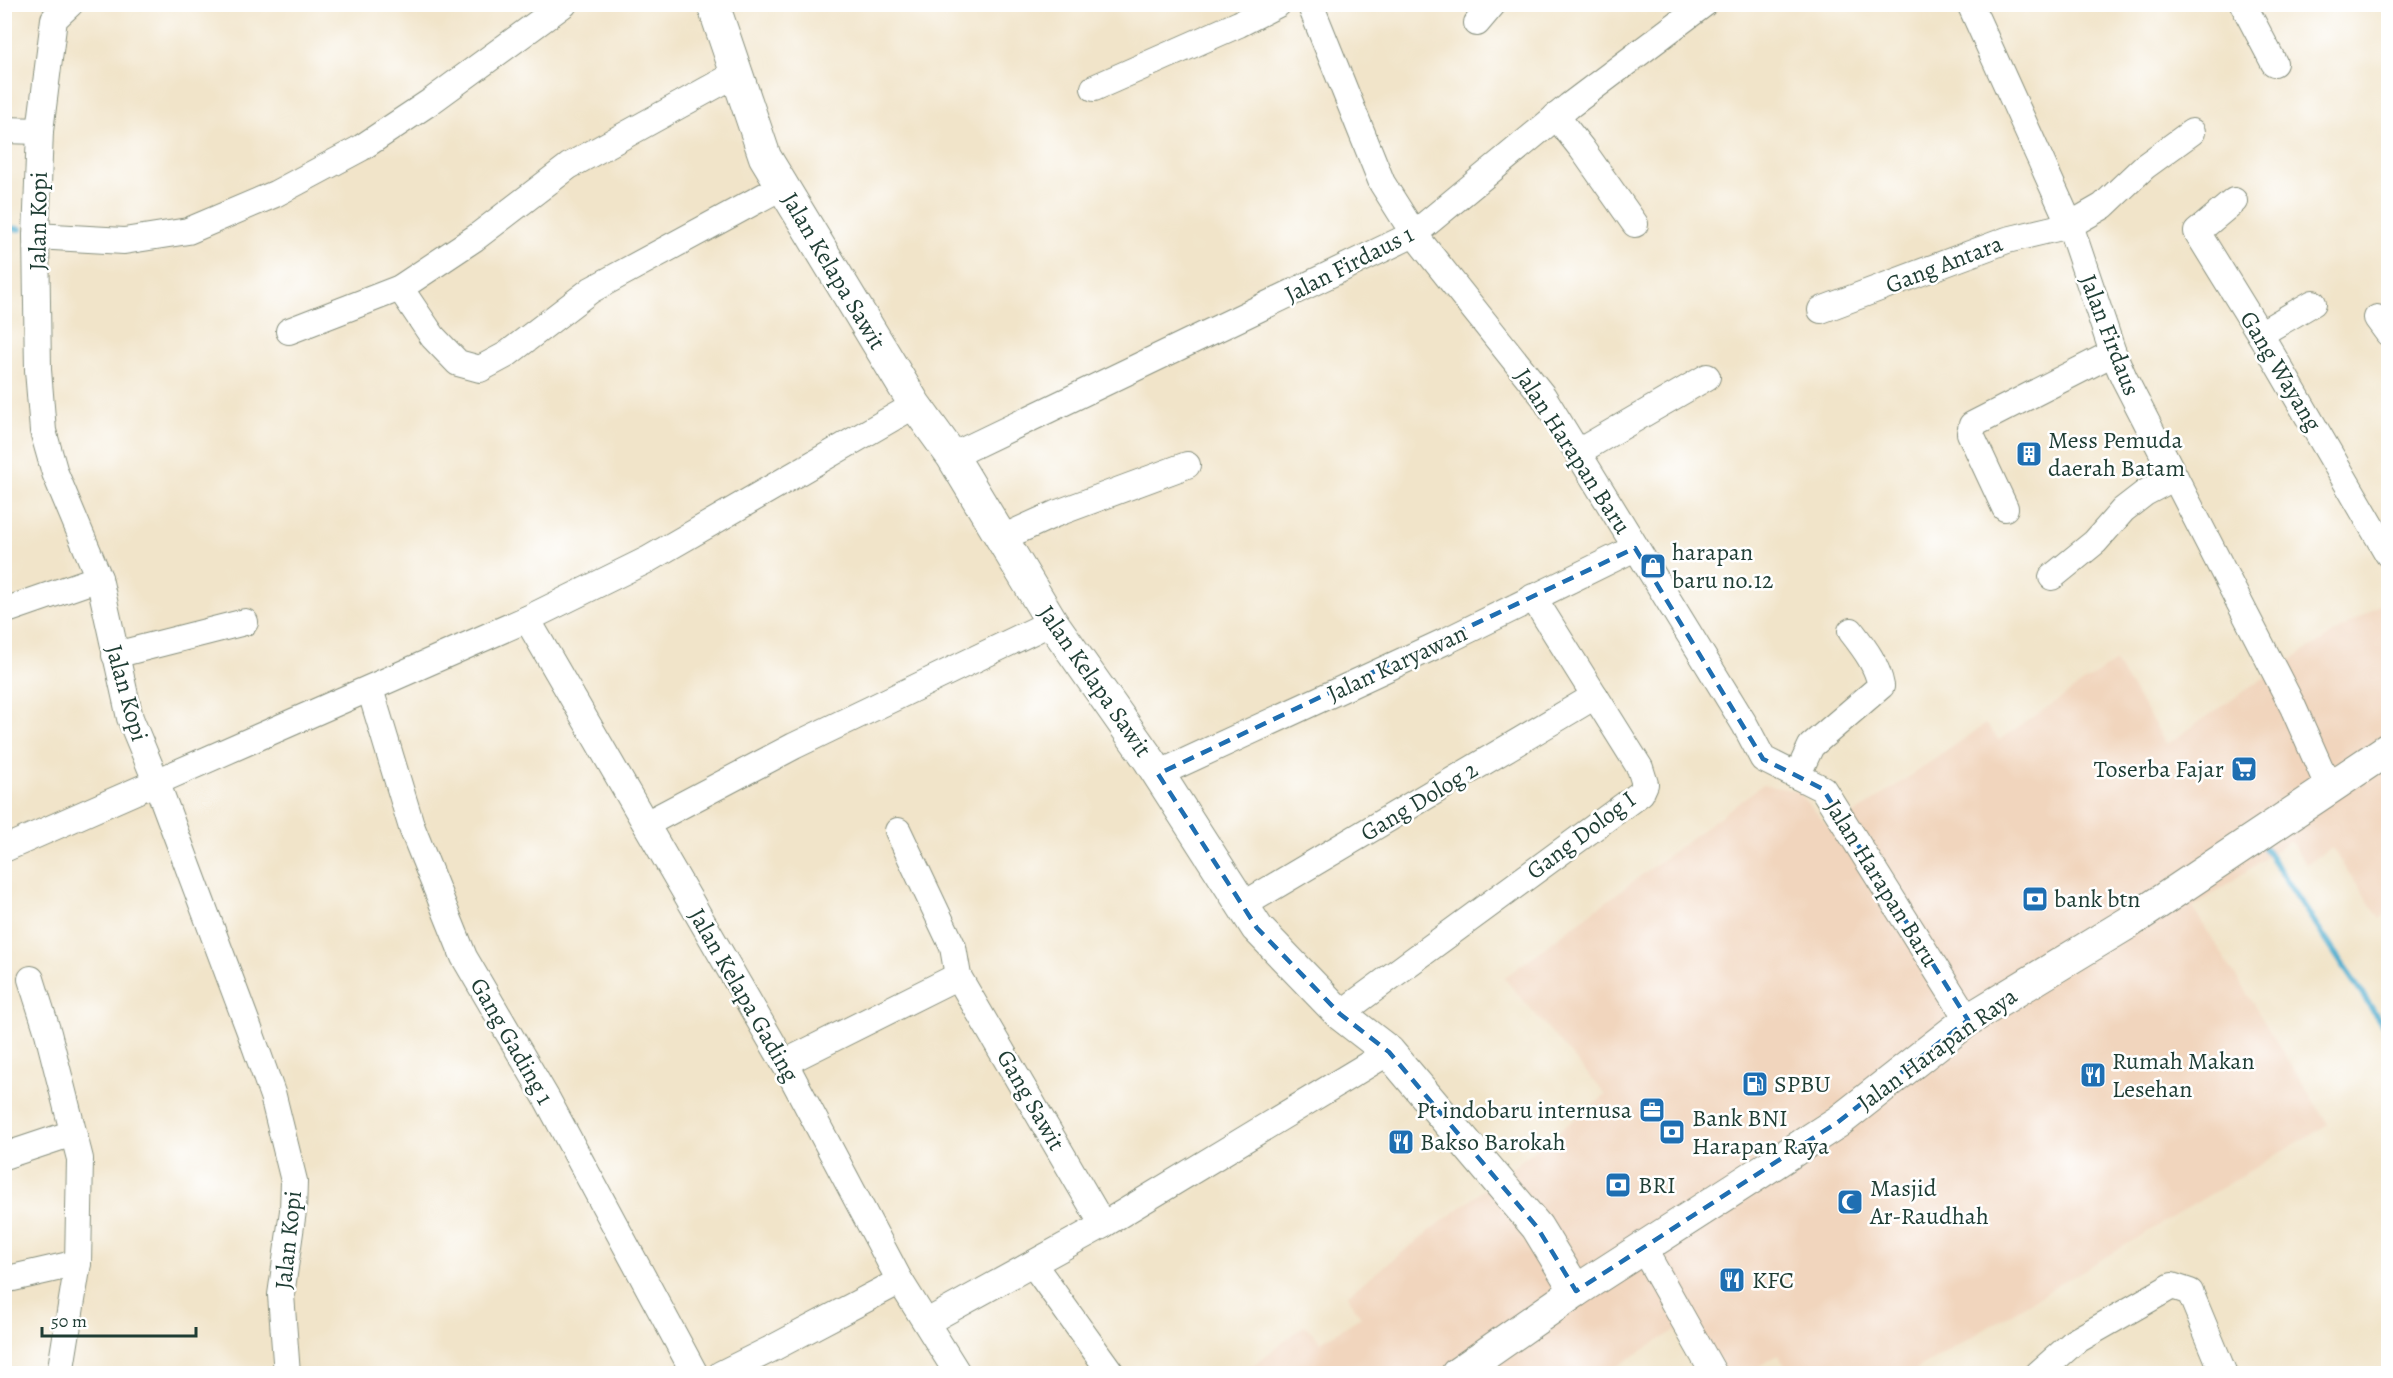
<svg xmlns="http://www.w3.org/2000/svg" width="2393" height="1378" viewBox="0 0 2393 1378" font-family="Alegreya,serif">
  <style>
    .built { fill: #f1d5bd }
    .lines { fill: none; stroke-linecap: round; stroke-linejoin: round }
    .stream { stroke: #50adce; stroke-width: 6 }
    .minor-casing { stroke: #88907e; stroke-width: 28 }
    .major-casing { stroke: #88907e; stroke-width: 34 }
    .minor { stroke: #fff; stroke-width: 26 }
    .major { stroke: #fff; stroke-width: 32 }
    .marked { fill: none; stroke: #1f6fb2; stroke-width: 4.5; stroke-dasharray: 12 8; stroke-linejoin: round }
    .labels { text-anchor: middle; stroke-width: 5; stroke-linejoin: round; paint-order: stroke }
    .street-label { font-size: 24px; fill: #1f3d34; stroke: #fff }
    .poi-label { font-size: 24px; fill: #1f3d34; stroke: #fff; text-anchor: start }
  </style>
  <rect width="100%" height="100%" fill="#fff"/>
  <filter id="ink" filterUnits="userSpaceOnUse"><feTurbulence type="fractalNoise" baseFrequency=".0167" numOctaves="2"/><feDisplacementMap in="SourceGraphic" scale="12" xChannelSelector="R" yChannelSelector="G"/><feConvolveMatrix kernelMatrix="1 2 1 2 8 2 1 2 1" color-interpolation-filters="sRGB"/></filter>
  <filter id="wash" filterUnits="userSpaceOnUse"><feTurbulence type="fractalNoise" baseFrequency=".008" numOctaves="4" result="noise"/><feDisplacementMap in="SourceGraphic" scale="24" xChannelSelector="R" yChannelSelector="G"/><feGaussianBlur stdDeviation="1.35" result="paint"/><feColorMatrix in="noise" values="0 0 0 0 0 0 0 0 0 0 0 0 0 0 0 0 0 1.4 0 .05"/><feComposite in="paint" operator="in"/></filter>
  <g filter="url(#wash)">
    <rect width="100%" height="100%" fill="#f1e4c9"/>
    <polygon class="built" points="2388,600 2388,913 2380,919 2332,848 2306,864 2290,841 2193,908 2328,1124 1916,1370 1917,1373 1790,1373 1778,1355 1747,1373 1705,1373 1676,1330 1614,1368 1617,1373 1242,1374 1305,1325 1321,1342 1361,1317 1347,1295 1606,1095 1504,978 1762,785 1798,791 1831,830 1986,724 1999,740 2115,662 2167,744 2286,663"/>
    <g class="lines">
      <g class="stream">
        <polyline points="4,228 20,229"/>
        <polyline points="2265,848 2388,1033"/>
      </g>
    </g>
  </g>
  <g filter="url(#ink)">
    <g class="lines">
      <g class="minor-casing">
        <g id="minor">
          <polyline points="70,4 54,19 40,131 36,236 38,370 43,431 55,473 99,578 130,718 156,781 249,1029 273,1096 294,1181 293,1211 281,1295 287,1374"/>
          <polyline points="1310,4 1382,183 1414,234 1543,396 1745,725 1763,759 1823,789 1968,1020"/>
          <polyline points="1970,4 2070,225 2113,353 2124,378 2293,707 2329,788"/>
          <polyline points="2243,4 2274,63"/>
          <polyline points="1477,23 1493,4"/>
          <polyline points="1094,88 1239,24 1278,4"/>
          <polyline points="1556,116 1582,149 1635,224"/>
          <polyline points="4,130 40,131"/>
          <polyline points="2234,201 2197,232 2260,334 2388,554"/>
          <polyline points="36,236 124,241 188,231 275,194 361,148 430,102 564,4"/>
          <polyline points="400,288 433,337 458,363 480,369 506,355 591,290 783,186"/>
          <polyline points="1821,310 2007,240 2070,225 2103,206 2144,167 2192,132"/>
          <polyline points="2377,318 2388,333"/>
          <polyline points="289,331 400,288 475,238 569,166 736,74"/>
          <polyline points="2260,334 2313,303"/>
          <polyline points="1578,452 1707,377"/>
          <polyline points="952,456 1414,234 1569,106 1704,4"/>
          <polyline points="2005,508 1970,433 1972,425 2113,353"/>
          <polyline points="1002,538 1055,514 1187,465"/>
          <polyline points="2052,577 2095,542 2123,510 2145,493 2175,477"/>
          <polyline points="4,611 99,578"/>
          <polyline points="527,619 791,1075 900,1281 958,1374"/>
          <polyline points="115,655 245,622"/>
          <polyline points="370,689 412,828 464,957 547,1099 695,1374"/>
          <polyline points="1158,774 1448,640 1635,548"/>
          <path d="M 1797,776 L 1811,746 L 1881,686 C 1877,664 1864,648 1851,631"/>
          <polyline points="646,824 794,746 1052,622"/>
          <polyline points="898,831 953,947 958,976 1103,1225"/>
          <polyline points="4,849 527,619 647,560 915,405"/>
          <polyline points="1243,905 1595,696"/>
          <polyline points="31,979 48,1033 80,1159 78,1263"/>
          <polyline points="1340,1014 1641,793 1645,784 1640,768 1533,597"/>
          <polyline points="784,1063 958,976"/>
          <polyline points="4,1156 73,1133"/>
          <polyline points="1643,1248 1714,1374"/>
          <polyline points="1033,1264 1112,1374"/>
          <polyline points="4,1280 78,1263 60,1374"/>
          <polyline points="927,1322 1103,1225 1389,1052"/>
          <polyline points="721,1374 773,1348 900,1281"/>
          <polyline points="2038,1374 2074,1342 2172,1286 2190,1292 2224,1374"/>
        </g>
      </g>
      <g class="major-casing">
        <g id="major">
          <polyline points="713,4 765,157 915,405 952,456 1052,622 1150,761 1257,928 1340,1014 1389,1052 1537,1227 1576,1291"/>
          <polyline points="1457,1374 1576,1291 1838,1122 1968,1020 2128,923 2388,749"/>
        </g>
      </g>
      <use href="#minor" class="minor"/>
      <use href="#major" class="major"/>
    </g>
  </g>
  <path class="marked" d="M 1635,548 L 1763,759 L 1823,789 L 1968,1020 L 1838,1122 L 1576,1291 L 1537,1227 L 1389,1052 L 1340,1014 L 1257,928 L 1158,774 Z"/>
  <defs>
    <g id="building-square" transform="scale(1.35)"><rect x="-9" y="-9" width="18" height="18" rx="4" fill="#1f6fb2" stroke="#fff"/><path d="M-4-6H4V6H1V3H-1V6H-4ZM-2.5-4.3h1.7v1.8h-1.7ZM.8-4.3h1.7v1.8H.8ZM-2.5-1h1.7V.8h-1.7ZM.8-1h1.7V.8H.8Z" fill="#fff"/></g>
    <g id="shop-square" transform="scale(1.35)"><rect x="-9" y="-9" width="18" height="18" rx="4" fill="#1f6fb2" stroke="#fff"/><path d="M-5-2.5h2.3a2.7 3.5 0 0 1 5.4 0H5L5.5 6h-11ZM-1.5-2.5h3a1.5 2.3 0 0 0-3 0Z" fill="#fff"/></g>
    <g id="supermarket-square" transform="scale(1.35)"><rect x="-9" y="-9" width="18" height="18" rx="4" fill="#1f6fb2" stroke="#fff"/><path d="M-6-5.5h2.5l.6 2H6L4.5 2H-2.5L-4.4-4H-6ZM-1.5 3.2a1.3 1.3 0 1 0 .1 0ZM3 3.2a1.3 1.3 0 1 0 .1 0Z" fill="#fff"/></g>
    <g id="bank-square" transform="scale(1.35)"><rect x="-9" y="-9" width="18" height="18" rx="4" fill="#1f6fb2" stroke="#fff"/><path d="M-6-4H6V4H-6ZM0-2.3a2.3 2.3 0 1 0 0 4.6a2.3 2.3 0 1 0 0-4.6Z" fill="#fff"/></g>
    <g id="restaurant-square" transform="scale(1.35)"><rect x="-9" y="-9" width="18" height="18" rx="4" fill="#1f6fb2" stroke="#fff"/><path d="M-5-6h1v4h1v-4h1v4h1v-4h1v5L-1.5 .5V6h-2V.5L-5-1ZM5-6V6H3V1.5H1.5Q1.5-4 5-6Z" fill="#fff"/></g>
    <g id="fuel-square" transform="scale(1.35)"><rect x="-9" y="-9" width="18" height="18" rx="4" fill="#1f6fb2" stroke="#fff"/><path d="M-5.5-6h7V0h2V4h1.3V-2.5L3-4.5l.8-.8L6-3V5H2.5V1h-1V6h-7ZM-4.2-4.7v3.2H.2V-4.7Z" fill="#fff"/></g>
    <g id="office-square" transform="scale(1.35)"><rect x="-9" y="-9" width="18" height="18" rx="4" fill="#1f6fb2" stroke="#fff"/><path d="M-6-3h4V-5.5h4V-3h4V5H-6ZM-1-4.5V-3h2v-1.5ZM-6 0V1H6V0Z" fill="#fff"/></g>
    <g id="mosque-square" transform="scale(1.35)"><rect x="-9" y="-9" width="18" height="18" rx="4" fill="#1f6fb2" stroke="#fff"/><path d="M3.5-4.9A6 6 0 1 0 3.5 4.9A5 5 0 1 1 3.5-4.9Z" fill="#fff"/></g>
  </defs>
  <g fill-rule="evenodd">
    <use href="#building-square" x="2029" y="454"/>
    <use href="#shop-square" x="1653" y="566"/>
    <use href="#supermarket-square" x="2244" y="769"/>
    <use href="#bank-square" x="2035" y="899"/>
    <use href="#restaurant-square" x="2093" y="1075"/>
    <use href="#fuel-square" x="1755" y="1084"/>
    <use href="#office-square" x="1652" y="1110"/>
    <use href="#bank-square" x="1672" y="1132"/>
    <use href="#restaurant-square" x="1401" y="1142"/>
    <use href="#bank-square" x="1618" y="1185"/>
    <use href="#mosque-square" x="1850" y="1202"/>
    <use href="#restaurant-square" x="1732" y="1280"/>
  </g>
  <g class="labels">
    <g class="street-label">
      <text transform="translate(38 221) rotate(-89)" y="8">Jalan Kopi</text>
      <text transform="translate(1349 264) rotate(-27)" y="8">Jalan Firdaus 1</text>
      <text transform="translate(1944 264) rotate(-21)" y="8">Gang Antara</text>
      <text transform="translate(834 271) rotate(59)" y="8">Jalan Kelapa Sawit</text>
      <text transform="translate(2110 335) rotate(69)" y="8">Jalan Firdaus</text>
      <text transform="translate(2281 371) rotate(59)" y="8">Gang Wayang</text>
      <text transform="translate(1573 451) rotate(57)" y="8">Jalan Harapan Baru</text>
      <text transform="translate(1397 663) rotate(-25)" y="8">Jalan Karyawan</text>
      <text transform="translate(1095 681) rotate(55)" y="8">Jalan Kelapa Sawit</text>
      <text transform="translate(127 693) rotate(74)" y="8">Jalan Kopi</text>
      <text transform="translate(1419 801) rotate(-31)" y="8">Gang Dolog 2</text>
      <text transform="translate(1581 835) rotate(-37)" y="8">Gang Dolog I</text>
      <text transform="translate(1882 883) rotate(58)" y="8">Jalan Harapan Baru</text>
      <text transform="translate(744 995) rotate(60)" y="8">Jalan Kelapa Gading</text>
      <text transform="translate(512 1041) rotate(60)" y="8">Gang Gading 1</text>
      <text transform="translate(1937 1049) rotate(-36)" y="8">Jalan Harapan Raya</text>
      <text transform="translate(1031 1100) rotate(60)" y="8">Gang Sawit</text>
      <text transform="translate(288 1240) rotate(-84)" y="8">Jalan Kopi</text>
    </g>
    <g class="poi-label">
      <text x="2048" y="448">Mess Pemuda<tspan x="2048" dy="28">daerah Batam</tspan></text>
      <text x="1672" y="560">harapan<tspan x="1672" dy="28">baru no.12</tspan></text>
      <text x="2224" y="777" text-anchor="end">Toserba Fajar</text>
      <text x="2054" y="907">bank btn</text>
      <text x="2112" y="1069">Rumah Makan<tspan x="2112" dy="28">Lesehan</tspan></text>
      <text x="1774" y="1092">SPBU</text>
      <text x="1632" y="1118" text-anchor="end">Pt indobaru internusa</text>
      <text x="1692" y="1126">Bank BNI<tspan x="1692" dy="28">Harapan Raya</tspan></text>
      <text x="1420" y="1150">Bakso Barokah</text>
      <text x="1638" y="1193">BRI</text>
      <text x="1870" y="1196">Masjid<tspan x="1870" dy="28">Ar-Raudhah</tspan></text>
      <text x="1752" y="1288">KFC</text>
    </g>
  </g>
  <rect width="2393" height="1378" fill="none" stroke="#fff" stroke-width="24"/>
  <path d="M42 1327v9h154v-9" fill="none" stroke="#1f3d34" stroke-width="3"/>
  <text x="51" y="1327" font-size="18" fill="#1f3d34" stroke="#ffffff" stroke-width="4.5" paint-order="stroke">50 m</text>
</svg>
